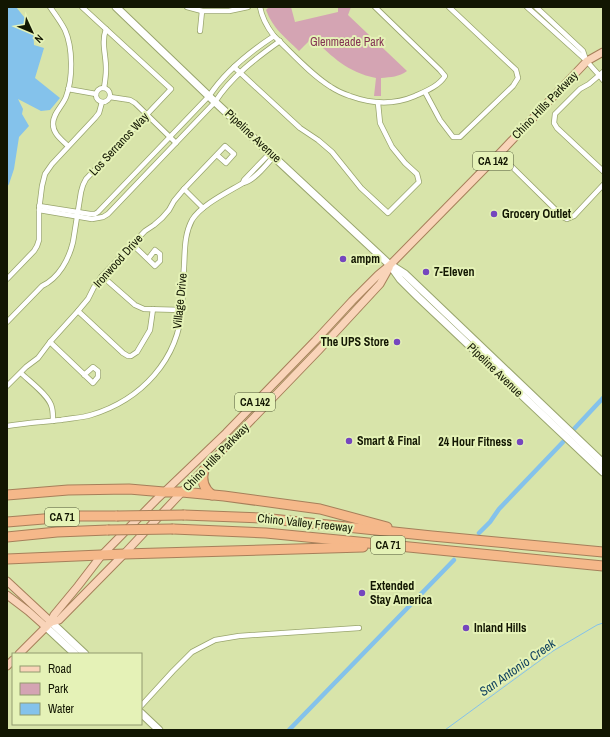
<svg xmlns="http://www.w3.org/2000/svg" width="610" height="737" viewBox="0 0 610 737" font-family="'Archivo Narrow',sans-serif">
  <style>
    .green { fill: #d4a4b3 }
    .water { fill: #84c2eb }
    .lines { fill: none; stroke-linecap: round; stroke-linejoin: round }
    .stream { stroke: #84c2eb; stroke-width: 1 }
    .canal { stroke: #84c2eb; stroke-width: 4.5 }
    .minor-casing { stroke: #99a56d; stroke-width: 6 }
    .secondary-casing { stroke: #99a56d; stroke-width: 9 }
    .primary-casing { stroke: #a67f5a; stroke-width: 9 }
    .motorway-casing { stroke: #a67f5a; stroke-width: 11 }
    .minor { stroke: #fff; stroke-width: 4.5 }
    .secondary { stroke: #fff; stroke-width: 7 }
    .primary { stroke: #f9d4b9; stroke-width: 7 }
    .motorway { stroke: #f5b88a; stroke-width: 9 }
    .motorway-bridge-casing { stroke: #a67f5a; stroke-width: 11; stroke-linecap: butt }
    .motorway-bridge { stroke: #f5b88a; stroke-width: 9 }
    .poi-dot { fill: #7546be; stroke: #e5f2b7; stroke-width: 1.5 }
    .labels { text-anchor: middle; stroke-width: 4; stroke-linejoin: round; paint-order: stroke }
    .shield { fill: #e5f2b7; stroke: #515838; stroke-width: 1 }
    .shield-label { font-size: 11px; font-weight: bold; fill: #121602 }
    .park-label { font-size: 12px; fill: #843354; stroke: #e5f2b7 }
    .street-label { font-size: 12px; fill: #121602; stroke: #e5f2b7 }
    .poi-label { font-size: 12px; font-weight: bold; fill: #121602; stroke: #e5f2b7; text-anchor: start }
    .water-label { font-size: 13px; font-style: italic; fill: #12435f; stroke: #e5f2b7 }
  </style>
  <rect width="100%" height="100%" fill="#d8e4aa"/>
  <path class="green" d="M 273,7 L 291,7 L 295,22 L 338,12 L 338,7 L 351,7 L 348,15 L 407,71 C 399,77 391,77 381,78 L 381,96 L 374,96 L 376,78 C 347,72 334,58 312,38 L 299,51 C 286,38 273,29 266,10 L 268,8 Z"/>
  <polygon class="water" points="7,7 16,7 33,28 34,45 44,48 35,78 60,98 50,110 41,111 18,99 23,109 22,114 29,126 19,137 14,169 9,184 7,187"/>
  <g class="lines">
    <polyline class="stream" points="445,730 553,651 597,625 603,623"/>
    <g class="canal">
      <polyline points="574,429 603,398"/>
      <polyline points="479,533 490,522 499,509 563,442"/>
      <polyline points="289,730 454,560"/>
    </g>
    <g class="minor-casing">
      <g id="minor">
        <path d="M 50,7 C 55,14 61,22 65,30 C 73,48 73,79 66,97 C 62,107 53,113 53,124 C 53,134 62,140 68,146"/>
        <polyline points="187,7 202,11 229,11 248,7"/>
        <path d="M 260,7 C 262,18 267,27 274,36 C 292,53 310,74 331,87 C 337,91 344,94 350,96 C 372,104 394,105 415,96 C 426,91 439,86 445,76 L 440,70 L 375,7"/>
        <path d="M 527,7 L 587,61 C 592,68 598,73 603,80"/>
        <polyline points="536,7 583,51 586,60"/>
        <polyline points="200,31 202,11"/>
        <polyline points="234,67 300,128 318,140 332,152 361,188 388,213 419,182 417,174 405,163 392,147 380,123 378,103"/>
        <polyline points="603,72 589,84 580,89 555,114 554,123 557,128 603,171"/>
        <circle cx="103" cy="95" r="7"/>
        <path d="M 104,88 C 105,82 106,75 106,69 C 106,54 101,43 106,29"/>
        <polyline points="68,89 96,94"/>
        <polyline points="425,92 440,120 453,137 460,137 513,86 518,78 516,70 449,7"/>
        <polyline points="110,97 130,100 135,103 176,143"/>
        <polyline points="499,154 563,217 567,219 574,216 603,185"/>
        <polyline points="243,183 244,180 270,153"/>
        <polyline points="184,189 203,208"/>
        <path d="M 39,206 L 90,214 L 95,214 L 98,212 L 209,96 C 225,72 251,51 274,36"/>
        <path d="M 39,210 L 92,219 L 103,217 L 108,214 L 215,102 C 231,77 256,58 280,41"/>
        <polyline points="132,244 155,266 160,261 160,254 155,250 148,259"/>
        <polyline points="102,276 135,305 144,309 182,310"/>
        <polyline points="7,279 34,251 37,246 39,240 39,210 42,186 45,174 52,164 95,118 99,113 102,102"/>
        <polyline points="78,311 123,353 128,356 131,356 137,352 150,330 153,309"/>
        <path d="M 7,322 L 42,286 C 59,278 69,259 73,242 L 81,192 L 83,185 L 86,179 L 171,89 L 82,7"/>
        <polyline points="50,342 93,383 98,377 98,371 93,367 84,375"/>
        <path d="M 21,373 C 29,381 50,396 52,408 C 53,412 53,417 53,421"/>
        <polyline points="7,386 26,367 38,358 50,342 78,311 88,299 94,287 102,276 145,231 154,225 162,218 169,210 174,201 184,189 225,146 234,154 226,163 217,155"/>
        <path d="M 7,426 C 25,423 43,422 61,420 C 71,418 81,418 91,415 C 141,400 179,360 182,306 C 183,293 183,280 184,267 C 185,251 184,235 192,220 C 201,205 228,192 243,183 C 253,182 267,164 274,156"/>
        <polyline points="141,706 173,671 192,652 215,640 239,636 359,628"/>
      </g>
    </g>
    <g class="secondary-casing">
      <g id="secondary">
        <polyline points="116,7 215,102 390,265 400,279 418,297 603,472"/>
        <polyline points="394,267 405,274 603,463"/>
        <polyline points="51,622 85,654"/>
        <polyline points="46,627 75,654"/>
        <polyline points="141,713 159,730"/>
      </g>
    </g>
    <g class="primary-casing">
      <g id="primary">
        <polyline points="7,581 51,622"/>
        <polyline points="7,595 28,611 46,627"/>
        <polyline points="51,622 59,620 124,554 182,492 319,350 380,284 389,268"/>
        <polyline points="19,654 51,622 54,615 78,586 101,556 156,500 226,433 315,341 352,301 378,275 390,265 499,154 587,61 603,52"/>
        <polyline points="7,666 13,660"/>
      </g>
    </g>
    <g class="motorway-casing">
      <g id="motorway">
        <path d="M 204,470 C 201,480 204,489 212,495"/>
        <polyline points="7,495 68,490 129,489 164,492 182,492 224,496 320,509 387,527"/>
        <polyline points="184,515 262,518 432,536 603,552"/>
        <polyline points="7,522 80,516 117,516"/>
        <polyline points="173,529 266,533 603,566"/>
        <polyline points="7,537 57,532 108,530"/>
        <polyline points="7,559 124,554 363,547"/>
      </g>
    </g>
    <use href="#minor" class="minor"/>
    <use href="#secondary" class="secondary"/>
    <use href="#primary" class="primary"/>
    <use href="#motorway" class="motorway"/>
    <g class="motorway-bridge-casing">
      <g id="motorway-bridge">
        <polyline points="117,516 184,515"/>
        <polyline points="108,530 173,529"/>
      </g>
    </g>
    <use href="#motorway-bridge" class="motorway-bridge"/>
  </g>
  <g class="poi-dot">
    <circle cx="494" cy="214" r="4"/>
    <circle cx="343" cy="259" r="4"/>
    <circle cx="426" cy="272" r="4"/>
    <circle cx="397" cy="342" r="4"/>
    <circle cx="349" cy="441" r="4"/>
    <circle cx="520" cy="442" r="4"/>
    <circle cx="362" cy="593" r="4"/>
    <circle cx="466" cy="628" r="4"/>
  </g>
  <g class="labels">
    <g class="shield">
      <rect x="473" y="152" width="40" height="18" rx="3"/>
      <rect x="235" y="393" width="40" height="18" rx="3"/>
      <rect x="45" y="508" width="34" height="18" rx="3"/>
      <rect x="371" y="536" width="34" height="18" rx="3"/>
    </g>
    <g class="shield-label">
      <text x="493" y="165">CA 142</text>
      <text x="255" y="406">CA 142</text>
      <text x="62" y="521">CA 71</text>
      <text x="388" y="549">CA 71</text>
    </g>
    <g class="park-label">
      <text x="347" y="46">Glenmeade Park</text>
    </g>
    <g class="street-label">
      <text transform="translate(545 105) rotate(-46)" y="4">Chino Hills Parkway</text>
      <text transform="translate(253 136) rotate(43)" y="4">Pipeline Avenue</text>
      <text transform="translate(119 144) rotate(-47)" y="4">Los Serranos Way</text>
      <text transform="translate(118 261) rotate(-48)" y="4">Ironwood Drive</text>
      <text transform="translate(180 301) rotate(-84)" y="4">Village Drive</text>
      <text transform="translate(495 370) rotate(44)" y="4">Pipeline Avenue</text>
      <text transform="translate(216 457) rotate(-46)" y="4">Chino Hills Parkway</text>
      <text transform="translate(305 523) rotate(6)" y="4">Chino Valley Freeway</text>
    </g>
    <g class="poi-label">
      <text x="502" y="218">Grocery Outlet</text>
      <text x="351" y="263">ampm</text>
      <text x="434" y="276">7-Eleven</text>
      <text x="389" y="346" text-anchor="end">The UPS Store</text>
      <text x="357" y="445">Smart &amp; Final</text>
      <text x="512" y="446" text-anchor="end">24 Hour Fitness</text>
      <text x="370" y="590">Extended<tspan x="370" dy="14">Stay America</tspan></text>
      <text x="474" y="632">Inland Hills</text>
    </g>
    <g class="water-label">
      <text transform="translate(517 667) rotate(-35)" y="5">San Antonio Creek</text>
    </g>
  </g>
  <rect width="610" height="737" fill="none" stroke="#121602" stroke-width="16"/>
  <rect x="12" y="653" width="130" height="72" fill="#e5f2b7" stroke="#919a6f"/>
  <rect x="20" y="666" width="20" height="6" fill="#f9d4b9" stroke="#919a6f"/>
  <text x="48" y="673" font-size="12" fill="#121602">Road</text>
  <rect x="20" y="683" width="20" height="12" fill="#d4a4b3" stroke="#919a6f"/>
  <text x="48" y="693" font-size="12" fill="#121602">Park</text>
  <rect x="20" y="703" width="20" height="12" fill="#84c2eb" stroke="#919a6f"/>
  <text x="48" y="713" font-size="12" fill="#121602">Water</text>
  <g transform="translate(32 32) rotate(134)" stroke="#e5f2b7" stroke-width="3" paint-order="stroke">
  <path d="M0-3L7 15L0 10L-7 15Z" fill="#121602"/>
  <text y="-6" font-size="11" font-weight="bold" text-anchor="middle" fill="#121602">N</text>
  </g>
</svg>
